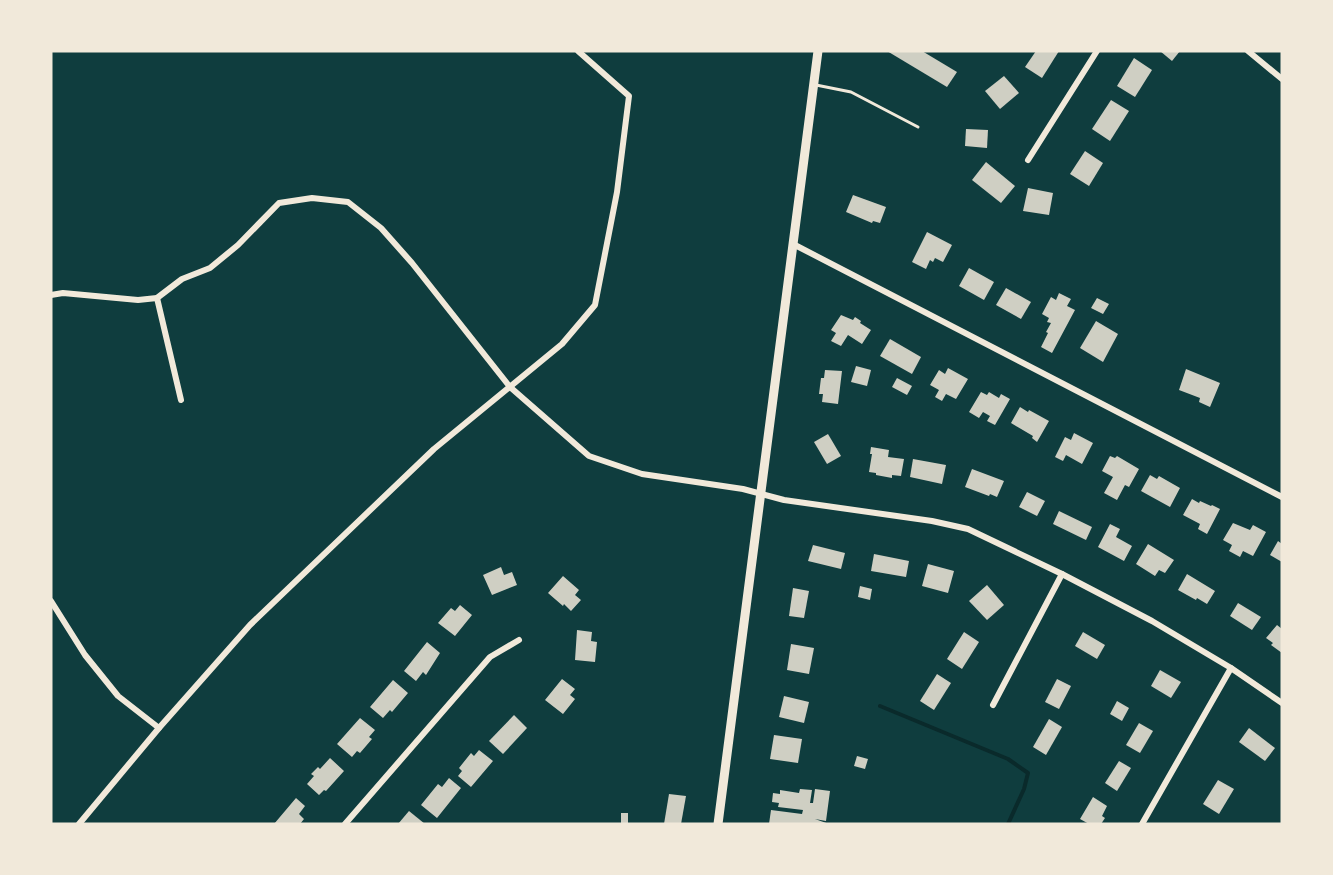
<svg xmlns="http://www.w3.org/2000/svg" width="1333" height="875" viewBox="0 0 1333 875" font-family="Montserrat,sans-serif">
  <style>
    .lines { fill: none; stroke-linecap: round; stroke-linejoin: round }
    .stream { stroke: #0a2a2b; stroke-width: 4 }
    .building { fill: #cfcfc3 }
    .service { stroke: #f1e9da; stroke-width: 3 }
    .minor { stroke: #f1e9da; stroke-width: 6 }
    .primary { stroke: #f1e9da; stroke-width: 9 }
  </style>
  <rect width="100%" height="100%" fill="#0f3d3e"/>
  <g class="lines">
    <polyline class="stream" points="880,706 1008,759 1028,773 1024,789 1008,824"/>
  </g>
  <g class="building">
    <polygon points="887,51 922,51 957,72 947,87"/>
    <polygon points="1036,51 1059,51 1042,78 1025,67"/>
    <polygon points="1160,51 1180,51 1172,61"/>
    <polygon points="1134,58 1152,70 1135,97 1117,86"/>
    <polygon points="1004,76 1019,93 1000,109 985,91"/>
    <polygon points="1111,100 1129,111 1110,141 1092,129"/>
    <polygon points="966,129 988,130 987,148 965,146"/>
    <polygon points="1085,151 1103,163 1089,186 1070,174"/>
    <polygon points="986,162 1015,186 1001,203 972,180"/>
    <polygon points="1028,188 1053,193 1049,215 1023,211"/>
    <polygon points="853,195 886,207 880,223 873,221 872,223 846,212"/>
    <polygon points="927,232 952,245 943,262 935,258 933,262 930,260 926,269 912,262"/>
    <polygon points="969,268 994,282 984,300 959,286"/>
    <polygon points="1006,288 1031,302 1021,319 996,305"/>
    <polygon points="1059,293 1071,299 1067,306 1075,310 1052,353 1041,347 1048,333 1046,332 1051,323 1047,322 1049,318 1042,314 1051,297 1056,300"/>
    <polygon points="1097,298 1109,304 1103,314 1091,308"/>
    <polygon points="841,315 853,320 855,317 861,321 860,323 871,330 862,344 848,335 841,346 831,341 836,333 831,330"/>
    <polygon points="1096,321 1118,334 1103,362 1080,348"/>
    <polygon points="890,339 921,357 912,374 880,356"/>
    <polygon points="856,366 871,370 867,386 851,382"/>
    <polygon points="948,368 968,379 956,399 946,394 942,401 935,397 939,390 930,385 939,370 945,374"/>
    <polygon points="1186,369 1220,383 1210,407 1199,402 1200,398 1179,390"/>
    <polygon points="825,370 842,371 838,404 822,402 823,394 819,394 821,378 824,378"/>
    <polygon points="897,378 912,386 907,395 892,387"/>
    <polygon points="981,392 987,395 989,392 999,398 1001,394 1010,399 995,425 987,421 990,416 983,412 979,418 969,412"/>
    <polygon points="1020,407 1028,412 1029,410 1049,421 1037,442 1032,438 1033,436 1011,423"/>
    <polygon points="1074,433 1093,443 1082,464 1066,455 1063,461 1055,457 1065,437 1071,440"/>
    <polygon points="828,434 841,456 827,464 814,442"/>
    <polygon points="871,447 889,450 888,457 904,459 901,476 892,475 892,478 876,475 876,473 869,472 872,454 870,454"/>
    <polygon points="1110,456 1115,458 1117,456 1139,469 1129,487 1125,485 1117,500 1104,493 1113,477 1102,471"/>
    <polygon points="913,459 946,465 942,484 910,477"/>
    <polygon points="972,469 1004,481 997,497 990,494 989,496 965,487"/>
    <polygon points="1150,475 1157,479 1159,476 1180,488 1170,507 1141,491"/>
    <polygon points="1027,492 1045,501 1037,516 1019,507"/>
    <polygon points="1192,499 1199,503 1200,501 1211,506 1212,505 1220,509 1207,534 1198,529 1200,524 1183,515"/>
    <polygon points="1059,511 1092,527 1086,540 1053,524"/>
    <polygon points="1233,523 1250,530 1253,525 1266,532 1253,556 1243,551 1240,557 1229,551 1232,545 1223,540"/>
    <polygon points="1110,524 1120,529 1116,537 1132,546 1124,561 1098,547"/>
    <polygon points="1278,541 1282,544 1282,562 1270,555"/>
    <polygon points="1148,544 1174,560 1165,573 1159,570 1155,576 1136,564"/>
    <polygon points="813,545 845,553 841,569 808,561"/>
    <polygon points="874,554 909,561 906,577 871,571"/>
    <polygon points="928,564 954,571 948,593 922,586"/>
    <polygon points="501,567 504,575 512,572 517,585 492,595 483,575"/>
    <polygon points="1187,574 1215,591 1207,604 1197,598 1196,600 1178,590"/>
    <polygon points="563,576 579,590 575,595 581,600 571,611 564,604 563,606 548,593"/>
    <polygon points="987,585 1004,605 987,620 969,601"/>
    <polygon points="860,586 872,589 870,600 858,597"/>
    <polygon points="793,588 809,591 804,618 789,616"/>
    <polygon points="1238,603 1261,617 1252,630 1230,616"/>
    <polygon points="460,605 472,615 455,636 438,623 451,608 455,611"/>
    <polygon points="1277,625 1282,629 1282,653 1271,645 1273,643 1266,638"/>
    <polygon points="577,630 592,632 591,641 597,642 595,662 575,660"/>
    <polygon points="964,632 979,642 962,669 947,659"/>
    <polygon points="1083,632 1105,645 1097,659 1075,646"/>
    <polygon points="427,642 440,653 426,675 423,672 416,681 404,671"/>
    <polygon points="791,644 814,648 809,674 787,670"/>
    <polygon points="1160,670 1181,682 1171,698 1151,686"/>
    <polygon points="937,674 951,683 934,710 920,701"/>
    <polygon points="562,679 575,689 570,695 575,699 563,714 545,700"/>
    <polygon points="1057,679 1071,686 1059,709 1045,702"/>
    <polygon points="393,680 408,693 392,712 390,710 383,718 370,707"/>
    <polygon points="784,696 809,702 804,723 779,717"/>
    <polygon points="1117,701 1129,708 1122,721 1110,714"/>
    <polygon points="514,715 527,728 503,754 489,741"/>
    <polygon points="360,718 375,730 369,737 372,739 360,753 357,751 352,757 337,744"/>
    <polygon points="1049,719 1062,727 1046,755 1033,747"/>
    <polygon points="1139,723 1153,731 1140,753 1126,745"/>
    <polygon points="1249,728 1275,748 1265,761 1239,742"/>
    <polygon points="774,735 802,739 798,763 770,759"/>
    <polygon points="479,750 493,761 471,787 458,776 462,771 459,768 471,753 474,756"/>
    <polygon points="857,756 868,759 865,769 854,766"/>
    <polygon points="330,758 344,771 326,791 324,790 319,795 307,784 314,776 311,774 318,767 320,769"/>
    <polygon points="1119,761 1131,768 1117,791 1105,783"/>
    <polygon points="449,778 461,788 437,818 421,805 438,784 442,787"/>
    <polygon points="1218,780 1234,789 1219,814 1203,804"/>
    <polygon points="800,789 812,790 810,803 813,803 815,789 830,791 826,821 815,819 829,824 769,824 771,810 802,814 803,810 778,807 779,803 772,802 773,793 780,794 780,790 799,793"/>
    <polygon points="669,794 686,796 681,824 664,824"/>
    <polygon points="1093,797 1107,806 1102,816 1105,818 1101,824 1089,824 1080,819"/>
    <polygon points="296,798 305,806 299,814 304,819 300,824 274,824"/>
    <polygon points="409,811 425,824 398,824"/>
    <rect x="621" y="813" width="7" height="11"/>
  </g>
  <g class="lines">
    <polyline class="service" points="816,85 851,92 918,127"/>
    <g class="minor">
      <polyline points="1248,51 1282,79"/>
      <polyline points="1028,160 1097,51"/>
      <polyline points="793,244 1282,497"/>
      <polyline points="51,295 63,293 138,300 157,298 182,279 210,268 238,245 279,203 312,198 348,202 381,228 412,263 510,387 589,456 642,474 743,489 784,500 932,521 968,529 1062,574 1152,621 1231,668 1282,703"/>
      <polyline points="157,298 181,400"/>
      <polyline points="51,601 85,655 118,696 159,728"/>
      <polyline points="993,705 1062,574"/>
      <polyline points="79,824 159,728 250,625 434,449 562,344 595,305 617,192 629,96 578,51"/>
      <polyline points="345,824 490,657 519,640"/>
      <polyline points="1142,824 1231,668"/>
    </g>
    <polyline class="primary" points="718,824 818,51"/>
  </g>
  <rect width="1333" height="875" fill="none" stroke="#f1e9da" stroke-width="105"/>
</svg>
